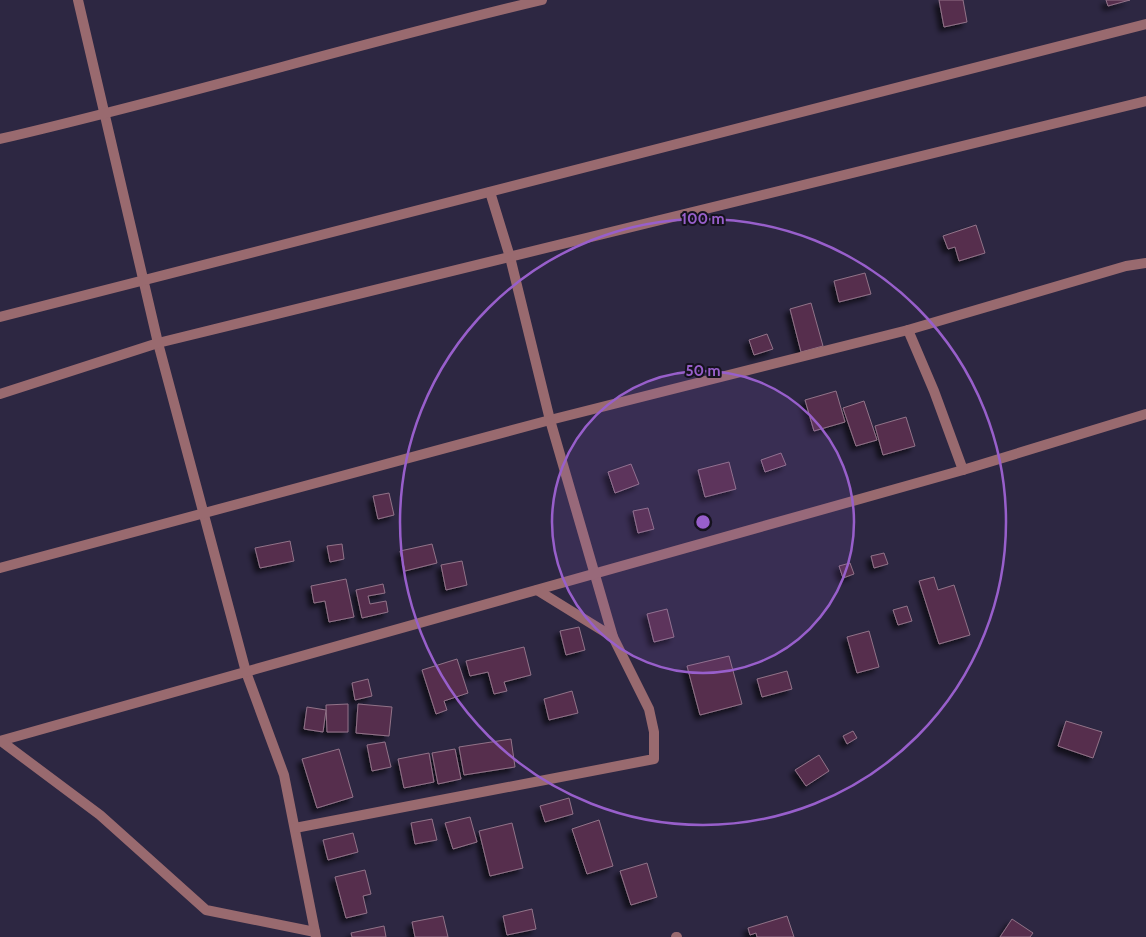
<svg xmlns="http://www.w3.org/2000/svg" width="1146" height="937" viewBox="0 0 1146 937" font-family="Cabin,sans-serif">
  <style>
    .building { fill: #572d4d; stroke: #917388; filter: url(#shadow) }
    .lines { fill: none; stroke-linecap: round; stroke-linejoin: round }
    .minor { stroke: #996a6f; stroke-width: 10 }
    .ring { fill: none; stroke: #985fcb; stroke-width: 2.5 }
    .centre { fill: #985fcb; stroke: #15121e; stroke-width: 2.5 }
    .ring-label { font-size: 15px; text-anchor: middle; font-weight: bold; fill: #985fcb; stroke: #15121e; stroke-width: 4; stroke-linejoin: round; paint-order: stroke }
  </style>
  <defs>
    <filter id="shadow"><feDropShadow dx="-4.5" dy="4.5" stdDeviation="2.5" flood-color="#0009"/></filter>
  </defs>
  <rect width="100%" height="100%" fill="#2d2742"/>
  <g class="building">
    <polygon points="939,0 963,0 967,22 944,27"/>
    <polygon points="1106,0 1130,0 1108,6"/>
    <polygon points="976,225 985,253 959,261 955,247 948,249 943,236"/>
    <polygon points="865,273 871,294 839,302 834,281"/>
    <polygon points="811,303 823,346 801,352 790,309"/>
    <polygon points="767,334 773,349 754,355 749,340"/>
    <polygon points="836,391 845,422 814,431 805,400"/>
    <polygon points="864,401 877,440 856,446 843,408"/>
    <polygon points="906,417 915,446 883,455 875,426"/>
    <polygon points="781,453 786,465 765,472 761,460"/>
    <polygon points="729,462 736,489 705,497 698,470"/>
    <polygon points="631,464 639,484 615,493 608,472"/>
    <polygon points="389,493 394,515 378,519 373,496"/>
    <polygon points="648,508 654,529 638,533 633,511"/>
    <polygon points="290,541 294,561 260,568 255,548"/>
    <polygon points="342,544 344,559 330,562 327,546"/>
    <polygon points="432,544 437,563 405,571 400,551"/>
    <polygon points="884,553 888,564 874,568 871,556"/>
    <polygon points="462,561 467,585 446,590 441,565"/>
    <polygon points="850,563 854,574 843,578 839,566"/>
    <polygon points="934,577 938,590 954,585 970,635 939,644 919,581"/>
    <polygon points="346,579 354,617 329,622 325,601 314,603 311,586"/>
    <polygon points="383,584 385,593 368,596 370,604 386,601 388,612 362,618 356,590"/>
    <polygon points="907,606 912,621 898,625 893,610"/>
    <polygon points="667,609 674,637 654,642 647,614"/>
    <polygon points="579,627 585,650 566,655 560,631"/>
    <polygon points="869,631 879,667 857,673 847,637"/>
    <polygon points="524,647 531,675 504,682 507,691 494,694 488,672 470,676 466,661"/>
    <polygon points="729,656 742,704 700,715 687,666"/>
    <polygon points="457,659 468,693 444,701 447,710 436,714 422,670"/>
    <polygon points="787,671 792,689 762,697 757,679"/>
    <polygon points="368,679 372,696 355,700 352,683"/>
    <polygon points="572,691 578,713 549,720 544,699"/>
    <polygon points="348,704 348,732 327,732 326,705"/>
    <polygon points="358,704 392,707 389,736 356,733"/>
    <polygon points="307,707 326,710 323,732 304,729"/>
    <polygon points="1066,721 1102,732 1093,758 1058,746"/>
    <polygon points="853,731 857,738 847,744 843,736"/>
    <polygon points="511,739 515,767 464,775 459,747"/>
    <polygon points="385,742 391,767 372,771 367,745"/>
    <polygon points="339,749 353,797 317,808 302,759"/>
    <polygon points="455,749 461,779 438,784 432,753"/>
    <polygon points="429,753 434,782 404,788 398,759"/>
    <polygon points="819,755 829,771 806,786 795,770"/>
    <polygon points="569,798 573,814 545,822 540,806"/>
    <polygon points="470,817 477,842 453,849 445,823"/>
    <polygon points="432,819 437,840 415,844 411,823"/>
    <polygon points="599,820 613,866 587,874 572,829"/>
    <polygon points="512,823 523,868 490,876 479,831"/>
    <polygon points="353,833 358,852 328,860 323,840"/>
    <polygon points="647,863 657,897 631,905 620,871"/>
    <polygon points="365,870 371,894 363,896 367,913 346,918 335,877"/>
    <polygon points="532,909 536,929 507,935 503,916"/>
    <polygon points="443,916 448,937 415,937 412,922"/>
    <polygon points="787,916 794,937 757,937 756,933 750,935 748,928"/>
    <polygon points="1012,919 1033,933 1030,937 1000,937"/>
    <polygon points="384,926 386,937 352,937 351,933"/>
  </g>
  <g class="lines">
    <g class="minor">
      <polyline points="78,0 158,343 246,672 284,775 316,937"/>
      <path d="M 0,139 C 182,97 360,43 542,0"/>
      <polyline points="490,192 510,257 550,420 613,637"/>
      <polyline points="0,317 1146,24"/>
      <polyline points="0,394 158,343 1146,101"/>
      <polyline points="963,470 1146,414"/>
      <polyline points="0,568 550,420 908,330"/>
      <polyline points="0,741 963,470 934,391 908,330 1126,266 1146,263"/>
      <polyline points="1,741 100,815 206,910 315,932"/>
      <polyline points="295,828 654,759 654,732 649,709 613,637 537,590"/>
      <polyline points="676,937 677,937"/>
    </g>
  </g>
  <circle cx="703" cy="522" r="151" fill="#985fcb" fill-opacity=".12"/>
  <g class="ring">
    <circle cx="703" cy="522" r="151"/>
    <circle cx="703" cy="522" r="303"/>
  </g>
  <circle cx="703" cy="522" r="8" class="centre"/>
  <g class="ring-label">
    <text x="703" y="224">100 m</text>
    <text x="703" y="376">50 m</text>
  </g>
</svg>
